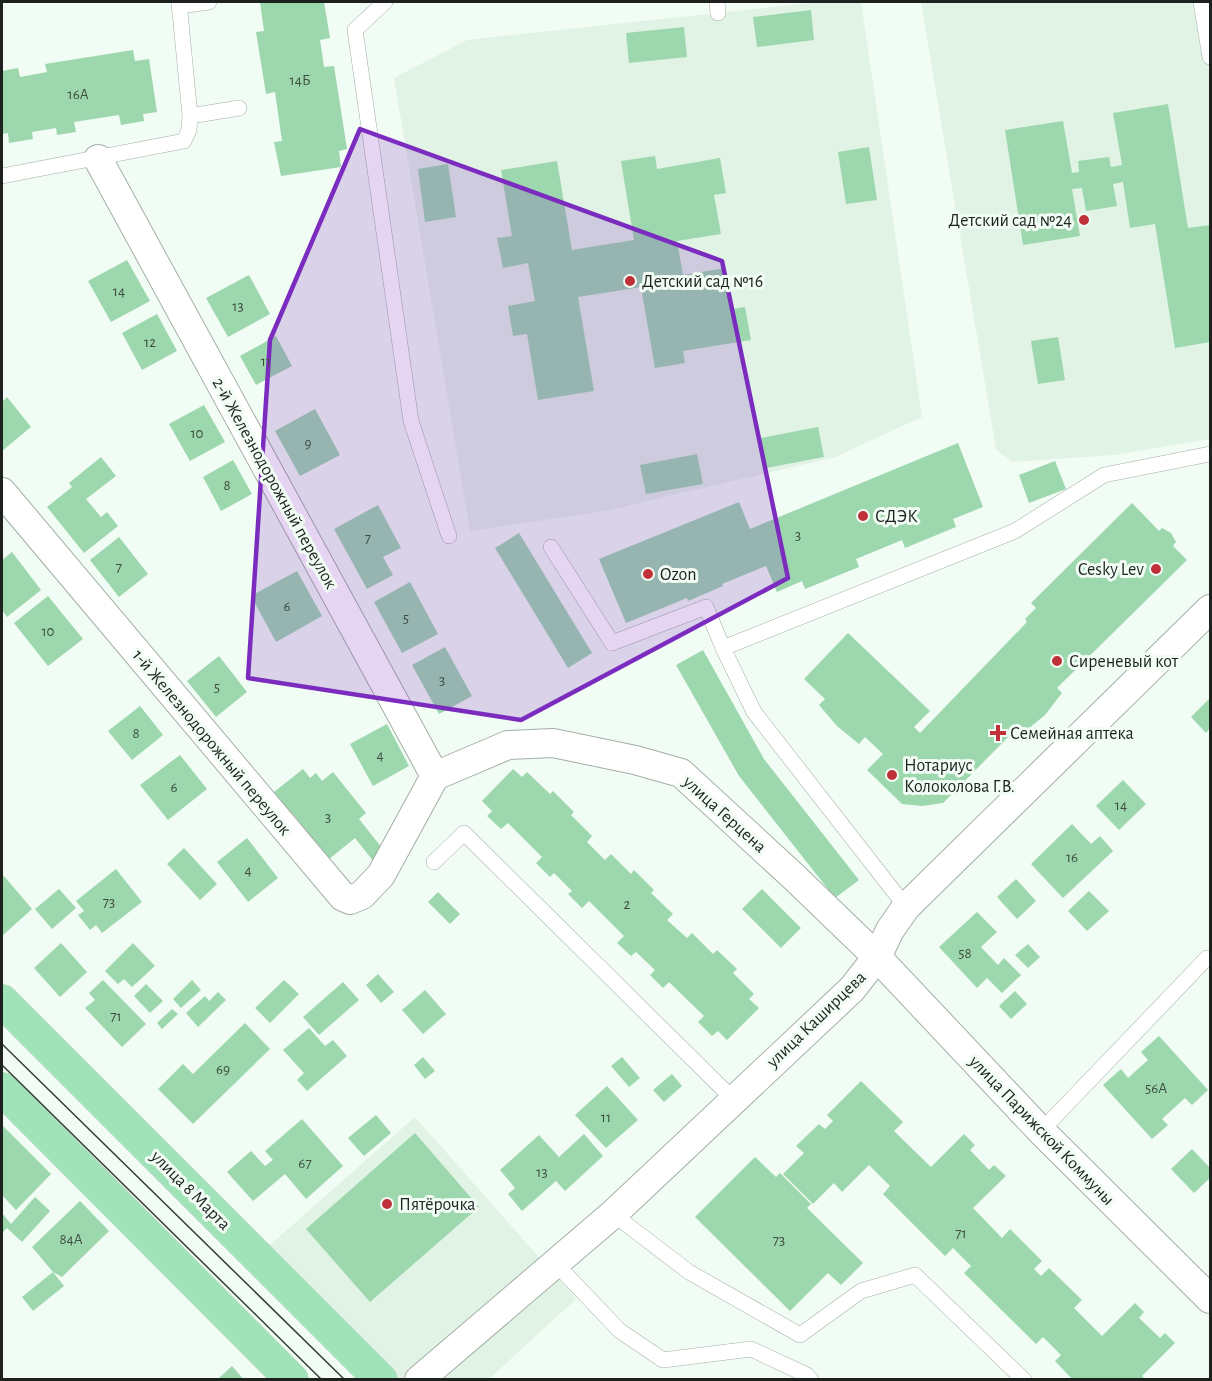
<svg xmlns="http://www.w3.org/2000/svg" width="1212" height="1381" viewBox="0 0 1212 1381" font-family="'Alegreya Sans',sans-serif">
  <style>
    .built { fill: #e1f3e5 }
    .building { fill: #9dd7ad }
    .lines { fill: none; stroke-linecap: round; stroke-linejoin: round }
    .lane-casing { stroke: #a4afa6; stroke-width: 16 }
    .street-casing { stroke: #a4afa6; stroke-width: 30 }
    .primary-casing { stroke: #d6d7d7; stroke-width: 34 }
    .lane { stroke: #fff; stroke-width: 15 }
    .street { stroke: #fff; stroke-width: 28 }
    .primary { stroke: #a1e3b8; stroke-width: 33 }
    .tram { stroke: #373c39; stroke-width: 1.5 }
    .marked { fill: #7b2cbf; fill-opacity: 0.2; stroke: #7b2cbf; stroke-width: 4.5; stroke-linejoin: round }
    .poi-dot { fill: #c03039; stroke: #f1fcf4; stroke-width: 2 }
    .labels { text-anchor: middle; stroke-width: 6; stroke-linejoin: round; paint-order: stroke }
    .number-label { font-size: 15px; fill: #3e4f42 }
    .poi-label { font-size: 18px; fill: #1e221f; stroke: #f1fcf4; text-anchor: start }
    .street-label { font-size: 18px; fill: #1e221f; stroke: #f1fcf4 }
  </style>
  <rect width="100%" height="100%" fill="#f1fcf4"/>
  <g class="built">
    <polygon points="820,2 861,2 922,417 835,457 605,511 470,531 394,78 467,40"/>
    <polygon points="921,2 1210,2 1210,439 1115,455 1012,462 996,449"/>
    <polygon points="415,1117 576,1299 489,1379 361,1379 245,1267"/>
  </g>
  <g class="building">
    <polygon points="260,2 324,2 330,38 320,40 324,67 334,66 347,149 339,151 341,167 281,176 274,142 282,141 275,92 266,94 256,32 264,31"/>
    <polygon points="811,10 814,40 757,47 753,17"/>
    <polygon points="684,27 687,57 629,63 626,33"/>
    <polygon points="133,50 135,61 149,59 157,112 143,114 144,121 121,125 119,115 74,122 76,132 57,135 56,128 32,132 33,139 9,143 8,133 2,134 2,71 18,68 20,77 47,72 45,64"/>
    <polygon points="1168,104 1188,228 1210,225 1210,342 1175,348 1155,224 1130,228 1123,182 1113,184 1117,206 1086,211 1082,188 1072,189 1080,236 1023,245 1005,130 1063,121 1072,173 1079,172 1078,161 1109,157 1111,167 1122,165 1113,113"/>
    <polygon points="869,147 877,200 846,204 838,152"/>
    <polygon points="655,156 657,169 720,158 726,193 714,195 721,234 677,241 683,275 725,268 732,309 745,307 751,340 683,351 685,363 655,368 641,287 578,297 594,391 538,400 527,334 513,336 508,306 535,301 528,263 503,268 497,238 512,236 501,170 557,161 572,250 634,240 621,161"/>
    <polygon points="448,164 456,217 425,222 418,169"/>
    <polygon points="127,260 150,301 111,322 88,281"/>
    <polygon points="249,275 270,314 228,337 206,298"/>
    <polygon points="157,314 177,351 142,370 122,333"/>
    <polygon points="276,336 292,366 256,385 240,356"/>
    <polygon points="1058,337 1065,380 1038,384 1031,341"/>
    <polygon points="7,397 31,427 2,451 2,402"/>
    <polygon points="204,405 225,442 190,461 169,424"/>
    <polygon points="315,409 340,455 300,476 275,431"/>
    <polygon points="818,427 824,457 766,468 761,438"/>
    <polygon points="958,443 983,507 953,519 956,527 905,548 902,540 856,559 859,567 805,589 802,581 777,592 766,566 722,584 723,586 688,601 687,598 626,623 599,559 739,502 750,529"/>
    <polygon points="697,454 703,484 646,494 640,465"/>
    <polygon points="101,457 116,476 86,499 101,517 107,512 118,526 84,553 47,507 72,487 69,483"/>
    <polygon points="233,460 252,494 221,511 203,477"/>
    <polygon points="1055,461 1066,489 1029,503 1019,475"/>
    <polygon points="1132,503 1159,531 1162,528 1171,533 1176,542 1173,546 1187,560 1057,688 1062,693 1045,715 1022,734 1017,728 943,803 922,806 902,804 867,770 883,754 865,737 859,744 837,726 819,705 825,699 804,679 848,633 930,711 914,727 920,733 1027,622 1025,619 1036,608 1031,603"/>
    <polygon points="378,505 401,548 383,557 393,575 367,589 334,529"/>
    <polygon points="519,533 592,653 568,668 495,548"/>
    <polygon points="119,537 148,574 119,597 90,560"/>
    <polygon points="12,552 41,590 7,617 2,610 2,560"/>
    <polygon points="297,571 322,616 276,642 251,596"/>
    <polygon points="410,582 438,634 402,653 374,602"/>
    <polygon points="48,596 83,639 48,666 14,623"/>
    <polygon points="445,647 472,696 439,714 412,665"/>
    <polygon points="703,650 764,759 859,880 835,898 739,776 676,665"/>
    <polygon points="219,656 247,692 216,717 187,681"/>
    <polygon points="1210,698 1210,728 1206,733 1191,717"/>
    <polygon points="140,706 163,735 132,760 108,731"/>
    <polygon points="387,724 409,766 373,786 350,744"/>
    <polygon points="180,755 207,789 168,820 140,785"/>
    <polygon points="303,769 310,778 316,773 322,781 333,772 366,813 359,819 386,853 374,862 355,838 323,864 320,848 293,814 288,819 269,796"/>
    <polygon points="513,769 522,777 527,772 550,794 553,791 574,812 571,815 592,836 587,842 605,860 611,854 631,874 634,870 654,890 651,893 673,914 667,920 687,938 692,933 713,954 717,950 737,969 733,973 754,994 749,999 759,1008 727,1040 718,1031 712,1036 698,1022 704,1016 669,982 663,988 650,975 655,970 636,952 631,956 617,943 624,936 589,901 582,908 568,894 572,891 554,873 550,877 536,863 542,857 508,823 501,829 487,816 492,811 482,801"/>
    <polygon points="1123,780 1146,804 1119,830 1096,806"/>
    <polygon points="1072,824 1091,844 1100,836 1113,851 1063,898 1031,864"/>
    <polygon points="247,838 278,878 248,902 217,862"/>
    <polygon points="184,848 217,884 200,900 167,864"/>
    <polygon points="116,869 142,902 102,933 96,925 90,930 78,915 84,911 76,901"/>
    <polygon points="4,876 32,909 2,936 2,878"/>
    <polygon points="1016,879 1036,901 1017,919 997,897"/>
    <polygon points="59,889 76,908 52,929 35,909"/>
    <polygon points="762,889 801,928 781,948 742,909"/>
    <polygon points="1089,891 1109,911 1087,931 1068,911"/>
    <polygon points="438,892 460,914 450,924 428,902"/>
    <polygon points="977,912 997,932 981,947 998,965 1004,958 1021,975 1002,993 987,978 977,988 939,947"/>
    <polygon points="61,943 87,972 60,997 34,968"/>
    <polygon points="133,943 155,966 132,987 124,979 118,984 105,971"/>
    <polygon points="1028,944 1040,957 1028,968 1015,955"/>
    <polygon points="378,974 394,992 381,1003 366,985"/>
    <polygon points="103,980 146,1024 122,1047 85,1008 95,1000 89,993"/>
    <polygon points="192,980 201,990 181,1008 173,999"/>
    <polygon points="284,980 299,994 270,1023 255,1008"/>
    <polygon points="343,982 359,1000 319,1035 303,1017"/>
    <polygon points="146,984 163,1001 150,1013 134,996"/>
    <polygon points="425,990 446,1014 423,1034 402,1010"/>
    <polygon points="1015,991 1027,1004 1011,1019 999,1006"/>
    <polygon points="218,992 226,1000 198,1027 186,1013 205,996 209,1001"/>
    <polygon points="172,1009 178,1014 162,1029 157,1023"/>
    <polygon points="245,1023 270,1049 193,1124 158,1089 183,1064 193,1074"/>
    <polygon points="309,1028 325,1046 333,1040 347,1056 307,1091 297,1080 304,1073 283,1050"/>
    <polygon points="1159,1036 1208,1090 1192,1105 1185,1098 1162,1119 1168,1125 1152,1139 1103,1085 1121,1069 1128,1078 1148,1060 1141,1052"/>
    <polygon points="423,1057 435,1071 425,1079 414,1065"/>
    <polygon points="622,1057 640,1078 629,1087 611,1066"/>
    <polygon points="672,1074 682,1086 664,1102 653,1090"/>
    <polygon points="861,1081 903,1122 894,1131 931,1167 964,1134 975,1145 970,1150 989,1170 994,1165 1006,1176 973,1208 1002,1238 1010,1229 1042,1261 1034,1269 1041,1276 1049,1268 1082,1300 1074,1308 1102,1336 1135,1303 1144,1312 1139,1318 1160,1338 1165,1333 1175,1343 1142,1376 1146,1380 1073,1380 1055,1361 1061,1355 1043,1337 1036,1344 964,1273 971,1266 953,1248 945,1256 883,1194 890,1186 869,1165 842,1192 834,1183 813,1204 783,1174 804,1153 796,1146 819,1124 825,1129 833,1121 827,1115"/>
    <polygon points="607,1086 638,1120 606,1148 575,1115"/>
    <polygon points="376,1115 391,1133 364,1156 348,1138"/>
    <polygon points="302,1119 343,1166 306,1199 285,1174 253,1201 227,1172 251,1151 265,1166 273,1160 265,1151"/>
    <polygon points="2,1125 51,1174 16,1210 2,1195"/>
    <polygon points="415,1133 479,1207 370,1302 306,1229"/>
    <polygon points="584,1134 603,1156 565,1191 556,1181 522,1211 508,1194 515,1188 500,1170 539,1135 559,1157"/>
    <polygon points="1192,1149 1210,1168 1210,1178 1194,1193 1171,1169"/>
    <polygon points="755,1157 776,1177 780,1173 811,1204 807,1208 863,1263 841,1285 828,1273 790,1311 695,1217"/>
    <polygon points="35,1197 50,1211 22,1242 7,1228 2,1233 2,1213 11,1224"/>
    <polygon points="80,1201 109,1231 62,1277 53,1272 32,1247"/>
    <polygon points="53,1272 64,1286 33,1311 22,1297"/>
    <polygon points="232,1366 244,1380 217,1380"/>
  </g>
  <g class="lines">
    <g class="lane-casing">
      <g id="lane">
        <polyline points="385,2 355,30 411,421 449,536"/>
        <polyline points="717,2 718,13"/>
        <polyline points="1201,2 1210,57"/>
        <polyline points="179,6 209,2"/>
        <polyline points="190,116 239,108"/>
        <polyline points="2,176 184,141 189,130 190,116 179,2"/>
        <polyline points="551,547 612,643 706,607 723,648 1015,531 1104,475 1210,454"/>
        <polyline points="723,648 754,712 906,907"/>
        <polyline points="434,862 464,833 733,1099"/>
        <polyline points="1041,1131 1207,958 1210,960"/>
        <polyline points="613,1214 689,1272 800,1335 861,1291 915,1275 1024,1380"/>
        <polyline points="556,1264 620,1331 663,1360 751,1349 807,1375 811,1380"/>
      </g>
    </g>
    <g class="street-casing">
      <g id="street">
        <polyline points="2,492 343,897 350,900 362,895 381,875 435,776 98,159"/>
        <polyline points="435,776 508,745 553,743 635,760 681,773 794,877 877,957 1041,1131 1210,1299"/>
        <polyline points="419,1380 613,1214 852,989 877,957 890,930 906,907 1210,609"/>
      </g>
    </g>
    <g class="primary-casing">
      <g id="primary">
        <polyline points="2,1001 381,1380"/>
        <polyline points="2,1089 292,1380"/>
      </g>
    </g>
    <use href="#lane" class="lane"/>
    <use href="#street" class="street"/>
    <use href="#primary" class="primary"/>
    <g class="tram">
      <polyline points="2,1044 345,1380"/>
      <polyline points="2,1065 322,1380"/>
    </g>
  </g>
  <path class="marked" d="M 360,129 L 722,261 L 788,578 L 521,720 L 248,678 L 270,340 Z"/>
  <g class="poi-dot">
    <circle cx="1084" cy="220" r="6"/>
    <circle cx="630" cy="281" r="6"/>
    <circle cx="863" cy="516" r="6"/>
    <circle cx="1156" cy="569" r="6"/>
    <circle cx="648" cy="574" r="6"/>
    <circle cx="1057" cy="661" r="6"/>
    <path d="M995 724h6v6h6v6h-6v6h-6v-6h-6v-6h6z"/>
    <circle cx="892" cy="775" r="6"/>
    <circle cx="387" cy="1204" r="6"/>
  </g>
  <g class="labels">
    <g class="number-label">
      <text x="300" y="85">14Б</text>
      <text x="78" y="99">16А</text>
      <text x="119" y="296">14</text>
      <text x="238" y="311">13</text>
      <text x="150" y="347">12</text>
      <text x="266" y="366">11</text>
      <text x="197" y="438">10</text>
      <text x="308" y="448">9</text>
      <text x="227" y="490">8</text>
      <text x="798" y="540">3</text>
      <text x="368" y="543">7</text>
      <text x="119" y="572">7</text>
      <text x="287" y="611">6</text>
      <text x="406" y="623">5</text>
      <text x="48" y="636">10</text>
      <text x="442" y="685">3</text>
      <text x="217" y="692">5</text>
      <text x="136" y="738">8</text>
      <text x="380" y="760">4</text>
      <text x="174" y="792">6</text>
      <text x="1121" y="810">14</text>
      <text x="328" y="822">3</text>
      <text x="1072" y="862">16</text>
      <text x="248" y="875">4</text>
      <text x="109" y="907">73</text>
      <text x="627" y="909">2</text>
      <text x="965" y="958">58</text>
      <text x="116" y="1021">71</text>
      <text x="223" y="1074">69</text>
      <text x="1156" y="1093">56А</text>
      <text x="606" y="1122">11</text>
      <text x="305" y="1168">67</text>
      <text x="542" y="1177">13</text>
      <text x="961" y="1238">71</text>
      <text x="71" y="1244">84А</text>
      <text x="779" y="1245">73</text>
    </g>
    <g class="poi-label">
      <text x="1072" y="226" text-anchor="end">Детский сад №24</text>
      <text x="642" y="287">Детский сад №16</text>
      <text x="875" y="522">СДЭК</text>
      <text x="1144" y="575" text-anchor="end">Cesky Lev</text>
      <text x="660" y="580">Ozon</text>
      <text x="1069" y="667">Сиреневый кот</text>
      <text x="1010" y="739">Семейная аптека</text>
      <text x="904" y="771">Нотариус<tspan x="904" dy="21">Колоколова Г.В.</tspan></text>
      <text x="399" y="1210">Пятёрочка</text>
    </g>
    <g class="street-label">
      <text transform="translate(275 483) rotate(61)" y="6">2-й Железнодорожный переулок</text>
      <text transform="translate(212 742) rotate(50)" y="6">1-й Железнодорожный переулок</text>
      <text transform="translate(725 814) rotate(42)" y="6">улица Герцена</text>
      <text transform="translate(816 1019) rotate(-44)" y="6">улица Каширцева</text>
      <text transform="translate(1042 1130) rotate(46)" y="6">улица Парижской Коммуны</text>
      <text transform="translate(191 1190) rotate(45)" y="6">улица 8 Марта</text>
    </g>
  </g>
  <rect width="1212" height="1381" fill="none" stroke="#1e221f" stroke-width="6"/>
</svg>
